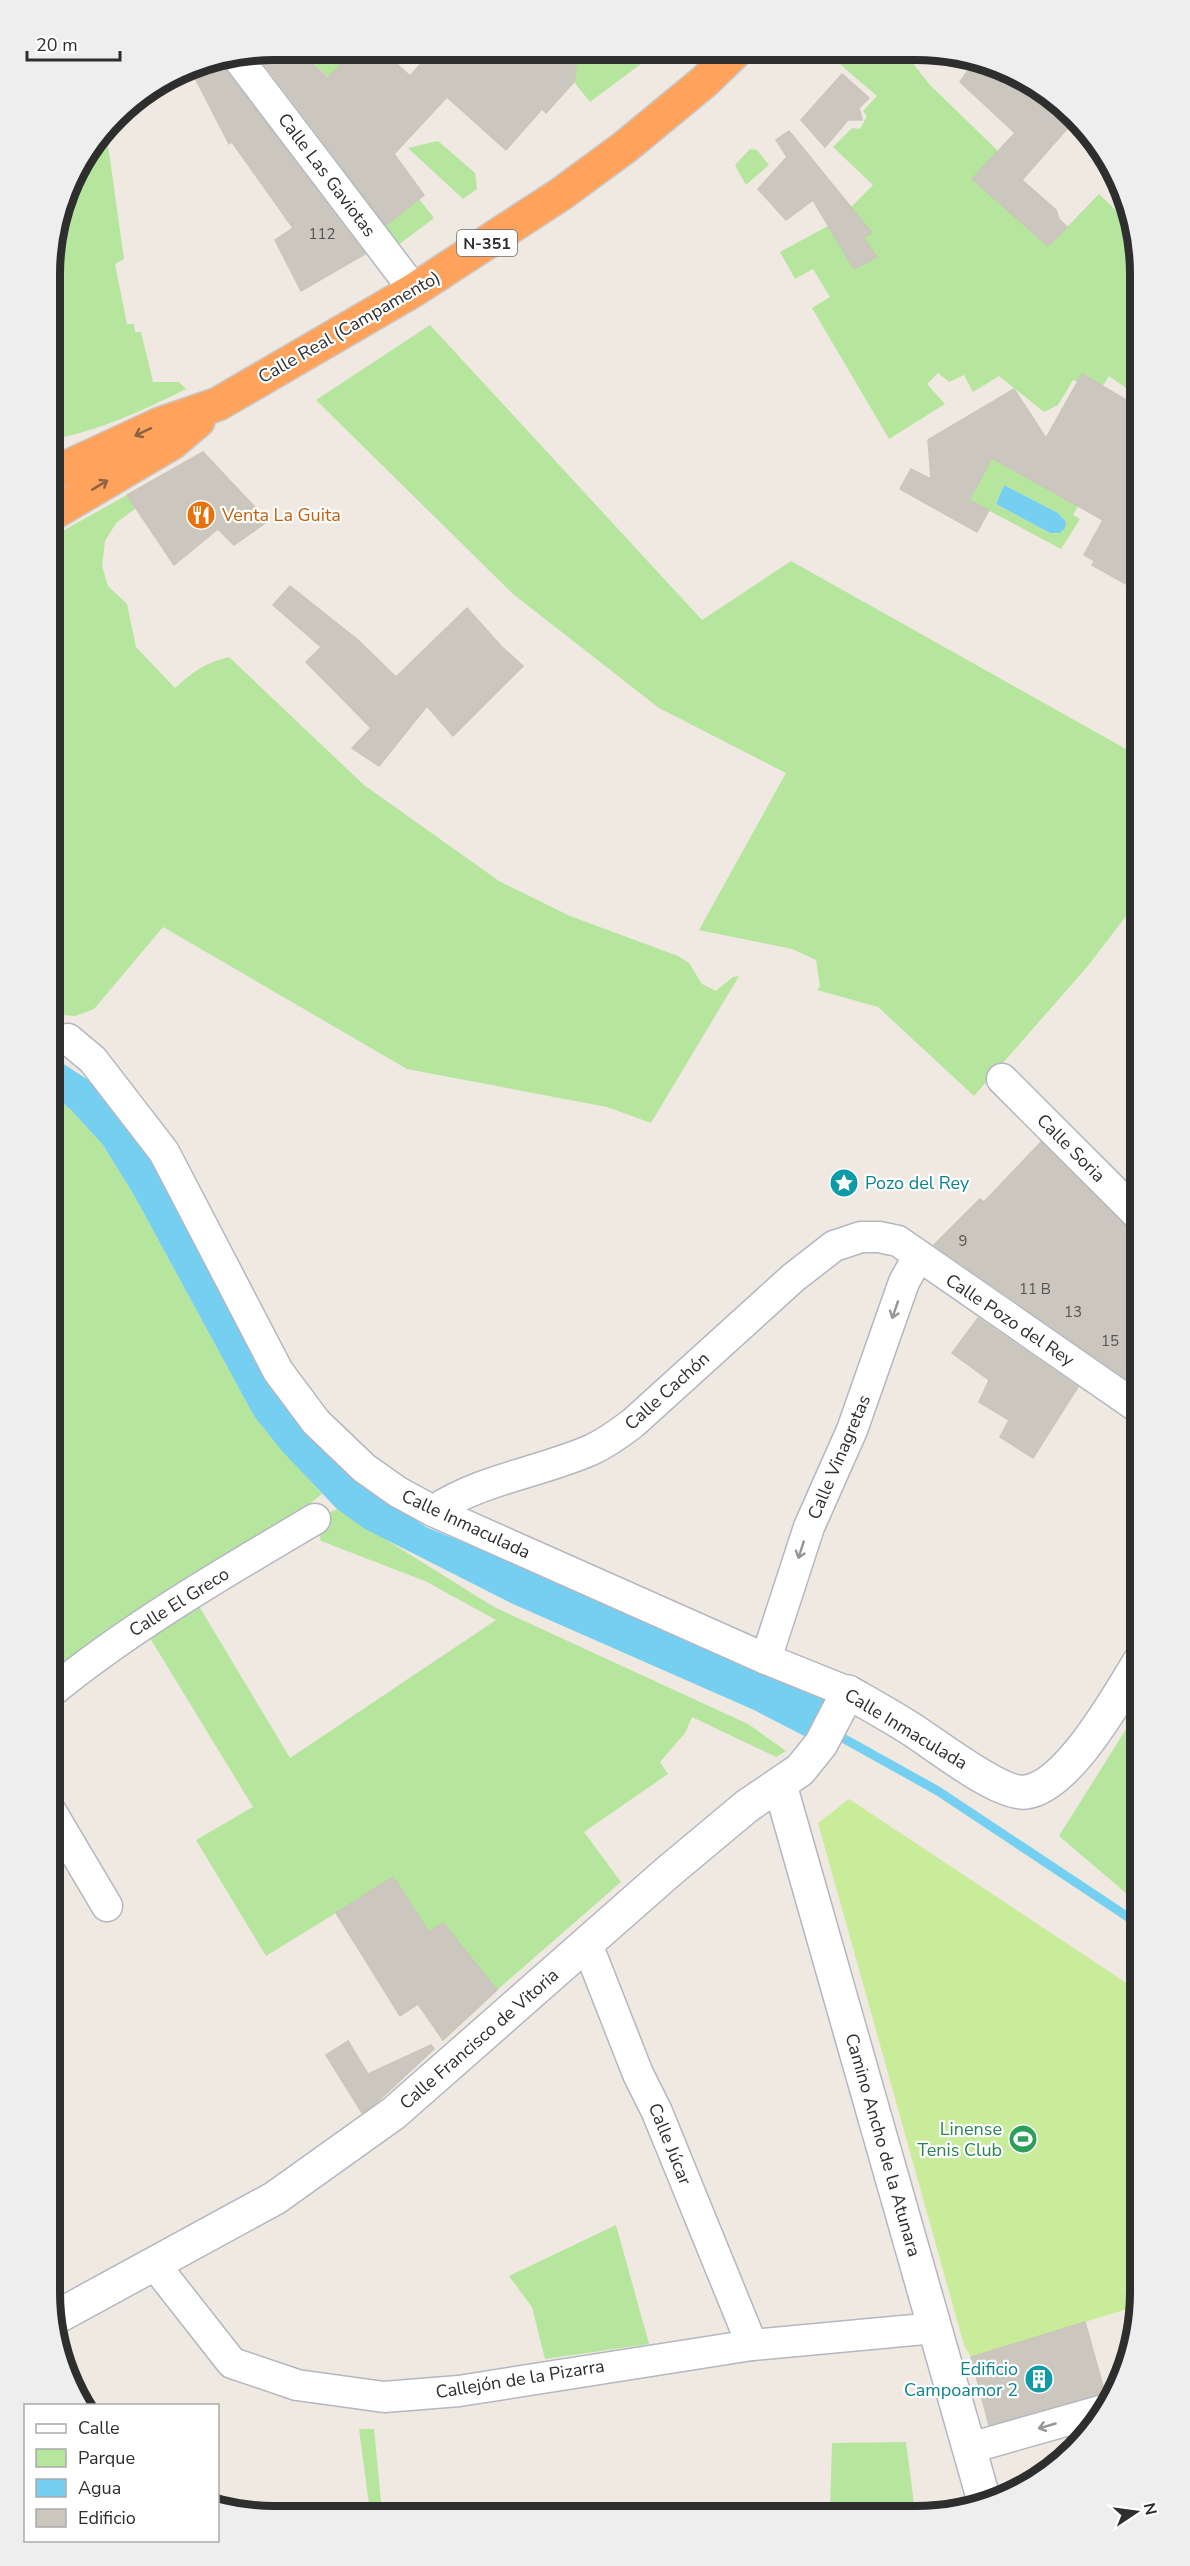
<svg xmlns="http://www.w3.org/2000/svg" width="1190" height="2566" viewBox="0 0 1190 2566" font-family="'Nunito Sans',sans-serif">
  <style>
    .green { fill: #b6e59e; fill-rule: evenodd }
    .pitch { fill: #c9ec9a }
    .water { fill: #75cff0 }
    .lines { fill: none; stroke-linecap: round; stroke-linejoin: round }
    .stream { stroke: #75cff0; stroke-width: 9 }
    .building { fill: #cbc7bf; stroke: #cbc5ba; stroke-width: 1.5 }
    .street-casing { stroke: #b4b7c1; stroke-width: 33 }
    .secondary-casing { stroke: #b4b7c1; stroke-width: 36 }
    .highway-casing { stroke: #c9c9c9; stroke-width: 36 }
    .street { stroke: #fff; stroke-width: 30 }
    .secondary { stroke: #fff; stroke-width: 33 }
    .highway { stroke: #ffa35c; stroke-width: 33 }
    .oneway { stroke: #8c6343 }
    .oneway2 { stroke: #969696 }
    .labels { text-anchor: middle; stroke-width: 4.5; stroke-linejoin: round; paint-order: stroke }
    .number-label { font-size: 15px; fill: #555452 }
    .shield { fill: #fff; stroke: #6d6d6d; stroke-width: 1.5 }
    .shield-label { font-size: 16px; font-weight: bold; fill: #2e2e2e }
    .street-label { font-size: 18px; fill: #2e2e2e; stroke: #fff }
    .food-label { font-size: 18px; fill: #c56008; stroke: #fff; text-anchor: start }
    .culture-label { font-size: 18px; fill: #0d838f; stroke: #fff; text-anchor: start }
    .leisure-label { font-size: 18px; fill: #27864d; stroke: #fff; text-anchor: end }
    .rim { fill: none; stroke: #2e2e2e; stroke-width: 8 }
  </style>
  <rect width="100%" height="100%" fill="#efe9e1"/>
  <g class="green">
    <polygon points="297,50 355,50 334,72 338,85"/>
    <polygon points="578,51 657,52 590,102 574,82"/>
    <polygon points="827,53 905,53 929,84 998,151 973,179 1067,227 1099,194 1134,228 1140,274 1140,398 1109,376 1102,387 1083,374 1077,382 1073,380 1058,405 1044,412 999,376 973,392 964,375 949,382 938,373 927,384 945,404 889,439 812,308 830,297 813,269 795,279 780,252 828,226 854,269 877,257 863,237 872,233 851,207 873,185 833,147 852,128 860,129 867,116 863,111 877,96"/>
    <path d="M 106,131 L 124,259 L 115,264 L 127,324 L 134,324 L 135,332 L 141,332 L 153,382 L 179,382 L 186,389 C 144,410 96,432 50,440 L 50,259 L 73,175 Z"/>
    <polygon points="438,141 475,173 477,189 463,199 408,148"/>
    <polygon points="352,145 393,219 419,199 434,218 397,246 333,161"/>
    <polygon points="750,149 757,150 769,165 746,185 735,165"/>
    <polygon points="430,325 702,620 791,561 1140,757 1140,898 1087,967 974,1096 878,1007 817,990 820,986 816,960 792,949 699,930 786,773 659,708 513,594 316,400"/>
    <path d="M 992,458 L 1078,506 L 1073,515 L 1080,519 L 1061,549 L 969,500 ZM 1004,485 L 1058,513 L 1066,522 L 1056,534 L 1051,531 L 1050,533 L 996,504 Z"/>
    <path d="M 127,495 L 136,508 L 116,523 L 105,541 L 102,566 L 108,586 L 127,604 L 136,647 L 175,688 C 193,672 204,663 229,657 L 364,785 L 499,881 L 570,916 L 678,956 L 689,963 L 702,984 L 716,991 L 733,977 L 739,976 L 651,1123 L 607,1107 L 407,1069 L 163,927 L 94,1009 L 75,1016 L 50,1014 L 50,538 Z"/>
    <polygon points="50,1092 71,1110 103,1145 135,1197 254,1416 322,1494 298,1513 50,1678"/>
    <polygon points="337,1509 494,1607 748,1724 786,1751 776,1757 692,1717 685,1733 660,1762 668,1774 584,1832 621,1882 497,1990 443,1924 429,1932 393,1878 266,1956 196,1840 253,1807 150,1638 199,1606 290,1758 496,1620 425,1581 321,1541 315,1519"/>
    <polygon points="1140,1707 1140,1905 1059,1836"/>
    <polygon points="616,2225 649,2344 545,2359 532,2307 509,2276"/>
    <polygon points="359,2429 374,2429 382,2512 370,2512"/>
    <polygon points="906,2442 914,2504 881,2507 881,2509 830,2509 832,2443"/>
  </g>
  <polygon class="pitch" points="849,1799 1140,1992 1140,2305 971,2357 964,2345 818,1823"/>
  <g class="water">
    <polygon points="1004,485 1058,513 1066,522 1065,528 1060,533 1050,533 996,504"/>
    <polygon points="50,1055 102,1089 127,1118 192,1228 386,1500 426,1527 589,1593 834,1698 814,1741 754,1710 513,1604 365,1529 337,1509 283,1452 254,1416 135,1197 103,1145 71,1110 50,1092"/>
  </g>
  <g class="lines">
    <polyline class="stream" points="832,1732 938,1791 1140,1925"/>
  </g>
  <g class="building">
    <polygon points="274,50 297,50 328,78 355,50 382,50 410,76 433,50 463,51 480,65 493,51 578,51 574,82 546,113 542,109 506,150 447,97 394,154 424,195 386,225 256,53"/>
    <polygon points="976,59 1016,73 1031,83 1073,122 1022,180 1056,210 1059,219 1067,227 1048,246 972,179 1015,133 960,82"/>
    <polygon points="223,60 226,71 365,254 301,291 275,240 293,228 232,142 229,144 189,66"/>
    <polygon points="842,74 869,98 859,108 862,120 848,120 825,147 801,120"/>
    <polygon points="789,131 872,233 863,237 877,257 854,269 813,200 786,220 758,189 787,157 776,140"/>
    <polygon points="1082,374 1140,408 1140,592 1092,565 1095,561 1084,555 1103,520 992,458 969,500 989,510 977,532 900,489 911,469 931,479 928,440 1014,389 1046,438"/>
    <polygon points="203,452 268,521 234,545 218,529 174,565 127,495"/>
    <polygon points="290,586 358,640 396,677 467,608 501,646 523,666 453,736 427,706 379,766 352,748 371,728 306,662 321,647 273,605"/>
    <polygon points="1041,1142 1128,1229 1140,1236 1140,1388 934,1245 980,1199 984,1202"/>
    <polygon points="978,1318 1078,1387 1033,1458 1000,1437 1009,1420 979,1402 989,1380 952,1353"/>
    <polygon points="393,1877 429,1932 443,1923 497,1990 443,2040 418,2004 400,2016 336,1913"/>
    <polygon points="348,2041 368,2074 431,2045 434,2049 377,2102 362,2113 326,2055"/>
    <polygon points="1085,2322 1105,2393 989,2425 971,2357"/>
  </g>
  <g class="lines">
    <g class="street-casing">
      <g id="street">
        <polyline points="240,61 414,290"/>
        <polyline points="68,1039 93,1060 164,1152 278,1371 316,1422 364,1468 398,1492 433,1511 766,1659 848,1692"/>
        <polyline points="1002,1079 1140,1217"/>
        <path d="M 433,1511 C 481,1479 538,1473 591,1450 C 606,1443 620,1433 633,1423 L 794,1277 L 834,1246 L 861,1237 L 879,1237 L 898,1241 L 1140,1409"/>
        <polyline points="766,1659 809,1527 852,1430 904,1282 918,1257"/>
        <path d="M 50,1693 C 132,1626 224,1573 315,1519"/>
        <polyline points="50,1810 107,1906"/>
        <polyline points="587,1944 638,2074 657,2112 752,2345"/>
        <polyline points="155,2265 232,2363 297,2385 384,2397 459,2391 752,2345 935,2328"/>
        <polyline points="970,2448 1104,2410"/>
      </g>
    </g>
    <g class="secondary-casing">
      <g id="secondary">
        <polyline points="780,1785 985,2504"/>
        <path d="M 53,2319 L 275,2198 L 394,2113 L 668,1872 L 747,1806 L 800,1770 L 821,1744 L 848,1692 C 869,1704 891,1716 911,1729 C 935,1744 1000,1796 1026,1792 C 1069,1786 1118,1696 1140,1661"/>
      </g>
    </g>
    <g class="highway-casing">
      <g id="highway">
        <polyline points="50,475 160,424 218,404 414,290 561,194 625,147 705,81 735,52"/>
        <polyline points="50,515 172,443 198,421"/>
      </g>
    </g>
    <use href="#street" class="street"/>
    <use href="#secondary" class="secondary"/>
    <use href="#highway" class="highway"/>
  </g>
  <defs><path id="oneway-shaft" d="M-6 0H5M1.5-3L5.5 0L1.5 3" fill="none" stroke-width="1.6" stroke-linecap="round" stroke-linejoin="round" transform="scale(1.5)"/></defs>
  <g class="oneway">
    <use href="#oneway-shaft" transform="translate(143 432) rotate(155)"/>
    <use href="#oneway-shaft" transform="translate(100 485) rotate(-31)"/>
  </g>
  <g class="oneway2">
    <use href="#oneway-shaft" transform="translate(895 1310) rotate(109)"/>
    <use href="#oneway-shaft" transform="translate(801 1550) rotate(108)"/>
    <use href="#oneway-shaft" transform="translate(1047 2426) rotate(164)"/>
  </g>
  <defs>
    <g id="restaurant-disc" transform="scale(1.5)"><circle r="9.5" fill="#e8710a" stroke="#fff"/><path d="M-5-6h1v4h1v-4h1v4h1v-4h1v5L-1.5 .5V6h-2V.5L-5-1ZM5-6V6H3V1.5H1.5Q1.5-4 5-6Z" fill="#fff"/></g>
    <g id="sight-disc" transform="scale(1.5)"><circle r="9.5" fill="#0f9aa8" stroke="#fff"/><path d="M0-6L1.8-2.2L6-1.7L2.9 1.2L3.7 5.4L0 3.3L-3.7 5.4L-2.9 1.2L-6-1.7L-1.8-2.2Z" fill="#fff"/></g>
    <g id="stadium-disc" transform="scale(1.5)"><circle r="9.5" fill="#2e9e5b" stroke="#fff"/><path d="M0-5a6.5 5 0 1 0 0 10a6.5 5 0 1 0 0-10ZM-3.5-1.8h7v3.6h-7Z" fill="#fff"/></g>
    <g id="building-disc" transform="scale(1.5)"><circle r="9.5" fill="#0f9aa8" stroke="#fff"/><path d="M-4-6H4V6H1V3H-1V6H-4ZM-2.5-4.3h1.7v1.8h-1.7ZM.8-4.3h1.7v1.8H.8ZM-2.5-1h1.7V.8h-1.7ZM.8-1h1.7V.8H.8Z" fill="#fff"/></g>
  </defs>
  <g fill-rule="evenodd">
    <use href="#restaurant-disc" x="201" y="515"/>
    <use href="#sight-disc" x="844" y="1183"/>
    <use href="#stadium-disc" x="1023" y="2139"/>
    <use href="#building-disc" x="1039" y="2379"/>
  </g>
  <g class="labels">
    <g class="number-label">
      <text x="322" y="239">112</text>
      <text x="963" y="1246">9</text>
      <text x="1035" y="1294">11 B</text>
      <text x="1073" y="1317">13</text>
      <text x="1110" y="1346">15</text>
    </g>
    <rect class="shield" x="457" y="230" width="60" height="26" rx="4.5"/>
    <g class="shield-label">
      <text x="487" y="249">N-351</text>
    </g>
    <g class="street-label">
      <text transform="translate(327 175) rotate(53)" y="6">Calle Las Gaviotas</text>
      <text transform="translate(349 327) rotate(-30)" y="6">Calle Real (Campamento)</text>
      <text transform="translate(1071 1148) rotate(45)" y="6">Calle Soria</text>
      <text transform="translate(1010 1320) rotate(34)" y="6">Calle Pozo del Rey</text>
      <text transform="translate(667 1391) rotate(-42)" y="6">Calle Cachón</text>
      <text transform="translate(839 1457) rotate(-67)" y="6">Calle Vinagretas</text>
      <text transform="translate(466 1524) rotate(25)" y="6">Calle Inmaculada</text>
      <text transform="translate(179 1602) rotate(-32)" y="6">Calle El Greco</text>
      <text transform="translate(906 1729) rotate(31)" y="6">Calle Inmaculada</text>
      <text transform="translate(479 2039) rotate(-41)" y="6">Calle Francisco de Vitoria</text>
      <text transform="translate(670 2144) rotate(68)" y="6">Calle Júcar</text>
      <text transform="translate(883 2145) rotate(74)" y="6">Camino Ancho de la Atunara</text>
      <text transform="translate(520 2379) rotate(-9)" y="6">Callejón de la Pizarra</text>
    </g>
    <g class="food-label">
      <text x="222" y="521">Venta La Guita</text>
    </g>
    <g class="culture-label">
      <text x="865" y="1189">Pozo del Rey</text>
      <text x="1018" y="2375" text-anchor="end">Edificio<tspan x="1018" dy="21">Campoamor 2</tspan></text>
    </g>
    <g class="leisure-label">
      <text x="1002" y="2135">Linense<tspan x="1002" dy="21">Tenis Club</tspan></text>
    </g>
  </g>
  <path d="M0 0H1190V2566H0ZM274 60H916A214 214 0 0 1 1130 274V2292A214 214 0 0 1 916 2506H274A214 214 0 0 1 60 2292V274A214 214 0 0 1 274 60Z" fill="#eee" fill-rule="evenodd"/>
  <path class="rim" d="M274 60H916A214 214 0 0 1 1130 274V2292A214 214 0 0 1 916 2506H274A214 214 0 0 1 60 2292V274A214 214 0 0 1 274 60Z"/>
  <rect x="24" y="2404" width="195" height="138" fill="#ffffff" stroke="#ababab" stroke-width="1.5"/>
  <rect x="36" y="2424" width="30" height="9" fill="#ffffff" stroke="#ababab" stroke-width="1.5"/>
  <text x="78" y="2434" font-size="18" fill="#2e2e2e">Calle</text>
  <rect x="36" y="2449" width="30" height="18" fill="#b6e59e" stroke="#ababab" stroke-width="1.5"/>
  <text x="78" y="2464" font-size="18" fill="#2e2e2e">Parque</text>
  <rect x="36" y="2479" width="30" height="18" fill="#75cff0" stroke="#ababab" stroke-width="1.5"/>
  <text x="78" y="2494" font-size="18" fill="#2e2e2e">Agua</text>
  <rect x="36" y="2509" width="30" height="18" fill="#cbc7bf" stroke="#ababab" stroke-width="1.5"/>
  <text x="78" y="2524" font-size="18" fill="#2e2e2e">Edificio</text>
  <g transform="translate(1136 2512) rotate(77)" stroke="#ffffff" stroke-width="4.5" paint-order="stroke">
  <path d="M0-4.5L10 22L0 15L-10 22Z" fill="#2e2e2e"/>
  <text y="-9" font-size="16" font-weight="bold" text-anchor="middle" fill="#2e2e2e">N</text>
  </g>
  <path d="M27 51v9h93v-9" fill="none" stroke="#2e2e2e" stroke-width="3"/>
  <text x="36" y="51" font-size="18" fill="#2e2e2e" stroke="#ffffff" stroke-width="4.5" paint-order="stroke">20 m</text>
</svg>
